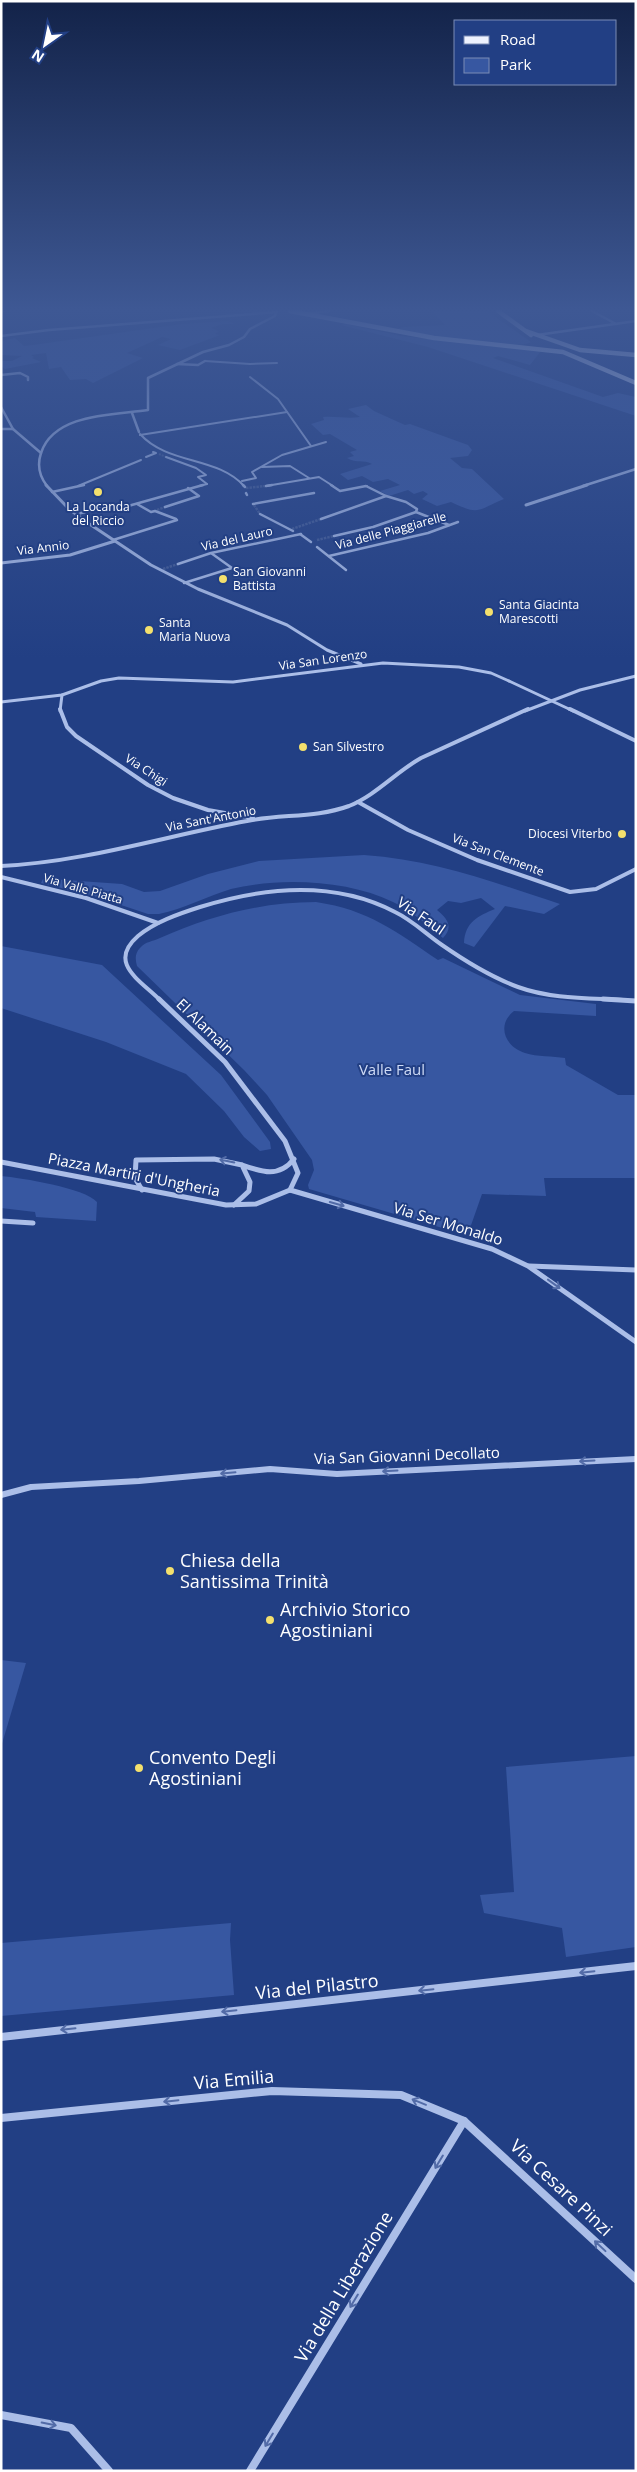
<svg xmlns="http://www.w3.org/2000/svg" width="637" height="2472" viewBox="0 0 637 2472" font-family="'Open Sans',sans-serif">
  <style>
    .green { fill: #3757a1 }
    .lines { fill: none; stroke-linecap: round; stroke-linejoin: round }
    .pedestrian-tunnel-far1 { stroke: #435c96; stroke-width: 2; stroke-dasharray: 2 1; stroke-linecap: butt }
    .pedestrian-tunnel { stroke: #435c96; stroke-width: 2.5; stroke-dasharray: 2.5 1; stroke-linecap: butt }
    .pedestrian-far1 { stroke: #abbee8; stroke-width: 2 }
    .pedestrian { stroke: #abbee8; stroke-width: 2.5 }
    .minor-far5 { stroke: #abbee8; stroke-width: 2.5 }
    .minor-far4 { stroke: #abbee8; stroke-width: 3 }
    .minor-far3 { stroke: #abbee8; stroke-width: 4 }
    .minor-far2 { stroke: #abbee8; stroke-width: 5 }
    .minor-far1 { stroke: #abbee8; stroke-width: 6 }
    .minor { stroke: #abbee8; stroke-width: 8 }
    .secondary { stroke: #d5dff7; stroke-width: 4.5 }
    .primary { fill: #edf1fe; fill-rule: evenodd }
    .minor-bridge { stroke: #abbee8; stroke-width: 3 }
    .oneway { stroke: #526ba7 }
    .poi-dot { fill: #f4e06d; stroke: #223f84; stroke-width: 2 }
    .labels { text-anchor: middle; stroke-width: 4; stroke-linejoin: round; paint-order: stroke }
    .far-poi-label { font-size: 12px; fill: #fff; stroke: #223f84; text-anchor: start }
    .far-street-label { font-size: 12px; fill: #fff; stroke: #223f84 }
    .street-label { font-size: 15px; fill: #fff; stroke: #223f84 }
    .park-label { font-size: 15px; fill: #cfdbf6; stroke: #223f84 }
    .near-poi-label { font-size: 18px; fill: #fff; stroke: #223f84; text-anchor: start }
    .near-street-label { font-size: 18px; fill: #fff; stroke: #223f84 }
  </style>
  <rect width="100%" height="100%" fill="#223f84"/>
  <g class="green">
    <path d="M 431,311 L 487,311 L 531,342 C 517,352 417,333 395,330 L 403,327 L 445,325 Z"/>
    <polygon points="228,321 235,324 223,324 211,328 219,331 215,334 220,335 180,350 158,345 171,339 162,337 127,353 143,358 93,383 86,379 70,380 61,367 49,369 46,353 31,355 34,357 32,358 41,362 36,363 5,369 1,366 2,361 12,361 22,356 1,355 1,341 15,338 24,346 33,345 182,324"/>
    <polygon points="346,324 401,336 541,351 530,365 498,356 493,358 603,397 618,393 636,397 636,416 428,347 341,325"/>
    <path d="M 366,405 L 374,411 L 405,425 L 410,424 L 468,445 L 472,450 L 468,456 L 450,458 L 462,468 L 472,469 L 504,499 C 477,510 480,516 451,502 L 437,506 L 422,499 L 428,494 L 423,491 L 414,494 L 408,490 L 389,496 L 380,491 L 400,485 L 388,479 L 373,482 L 362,476 L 348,480 L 340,474 L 372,464 C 363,459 357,464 347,458 L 354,456 L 350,452 L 357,450 L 330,434 L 323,435 L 311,424 L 324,420 L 323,417 C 337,416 347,419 360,417 L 348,409 Z"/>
    <path d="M 364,855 C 435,860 493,882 560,904 L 544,914 L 505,906 L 474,947 L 464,943 C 465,922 478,916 495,909 L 481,898 L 461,903 L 448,901 L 437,910 C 447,918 454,927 443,938 C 427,925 412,911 393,902 C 348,880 280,877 231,889 C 207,896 184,909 159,914 L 148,914 L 94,896 L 41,883 L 43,879 L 51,879 L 122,884 L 144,892 L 160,891 L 208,874 L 259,861 Z"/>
    <path d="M 316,902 C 369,910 395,931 438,960 L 443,958 L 520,995 L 596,1004 L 596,1016 L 514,1011 C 496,1025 505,1047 525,1053 C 537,1057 553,1056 565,1058 L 566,1065 L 618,1095 L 636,1095 L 636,1178 L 544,1178 L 546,1196 L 482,1194 L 469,1231 L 463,1234 L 309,1189 L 308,1185 L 314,1170 L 312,1160 L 267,1095 L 244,1070 L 137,966 C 135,959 135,953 140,948 C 146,941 152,942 160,938 C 210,916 261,902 316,902 Z"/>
    <polygon points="1,946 102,965 221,1075 270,1142 271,1149 260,1151 244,1137 224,1111 186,1074 106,1042 1,1008"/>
    <path d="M 1,1176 C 22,1178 85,1188 97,1202 L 96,1221 L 36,1217 L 35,1212 L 1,1208 Z"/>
    <polygon points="1,1660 26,1663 1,1747"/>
    <polygon points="636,1756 636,1947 566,1957 562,1928 484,1913 480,1895 514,1892 506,1767"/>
    <polygon points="231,1923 230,1940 234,1995 1,2016 1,1943"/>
  </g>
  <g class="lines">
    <g class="pedestrian-tunnel-far1">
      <polyline points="159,454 166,457"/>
      <polyline points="263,486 266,486"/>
    </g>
    <g class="pedestrian-tunnel">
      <polyline points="246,488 266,486"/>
      <polyline points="254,505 260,514"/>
      <polyline points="157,510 165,507"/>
      <polyline points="292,529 321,519"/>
      <polyline points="317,540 334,536"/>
      <polyline points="163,569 178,564"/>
    </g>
    <g class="pedestrian-far1">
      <polyline points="205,361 250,364 277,363"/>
      <polyline points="250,377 278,399 311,446"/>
      <path d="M 140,434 C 168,465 217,456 244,486"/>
      <polyline points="140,435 287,412"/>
      <polyline points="146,457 156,453 153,452"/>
      <polyline points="166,457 196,468 206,475 198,477 207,484"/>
      <polyline points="262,467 290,466 309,478"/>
      <polyline points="242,481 256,478 252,472 282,455 326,442"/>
      <polyline points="78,486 141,460"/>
      <polyline points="199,486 207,484"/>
      <polyline points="266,486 319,477 333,486"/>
      <polyline points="365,486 367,486"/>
    </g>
    <g class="pedestrian">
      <polyline points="243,485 245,487"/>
      <polyline points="331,485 340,491 366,486 386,496 406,502 417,509 416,512 449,525"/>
      <polyline points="266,486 272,485"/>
      <polyline points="52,492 84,485"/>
      <polyline points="246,493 247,495"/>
      <polyline points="137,504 151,512 155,511 176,519"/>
      <polyline points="253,504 314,493"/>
      <polyline points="165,507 199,496 188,488"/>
      <polyline points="77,514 107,507 121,508 203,485"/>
      <polyline points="260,514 293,531"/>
      <polyline points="321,519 386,496"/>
      <polyline points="300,534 311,542"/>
      <polyline points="334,536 373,527 416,512"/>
      <polyline points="113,540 177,520"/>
      <polyline points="317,547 346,570"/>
      <polyline points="329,556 428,533 458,522"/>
      <polyline points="178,564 211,553 301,534"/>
      <polyline points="184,583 232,568 211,553"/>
    </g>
    <g class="minor-far5">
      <polyline points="592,311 616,324"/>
      <polyline points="306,314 329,311"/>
      <polyline points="537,335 636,321"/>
      <polyline points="1,336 49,330 277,312"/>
      <polyline points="177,364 198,365 205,361"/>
      <polyline points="1,375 20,373 28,377 28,380"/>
      <polyline points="1,407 13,429 41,453"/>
      <polyline points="132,413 139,432"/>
      <polyline points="1,429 13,429"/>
      <path d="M 47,486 C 40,477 37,465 41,453 C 54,413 114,415 148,410 L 148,378 L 203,352 L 229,345 L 244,337 L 250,329 L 275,316 L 276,312"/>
      <polyline points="583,486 636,469"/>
    </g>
    <g class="minor-far4">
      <polyline points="46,485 69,509 88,523 151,565 198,589 287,625 327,650 361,664"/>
      <polyline points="526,505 587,485"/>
      <polyline points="1,563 70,555 115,541"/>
      <polyline points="1,702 62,695 101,681 119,678 233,682 383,663 459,667 491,673 509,681"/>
      <polyline points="569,709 573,711"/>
      <polyline points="60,711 62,695"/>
      <polyline points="525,711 580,690 636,676"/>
    </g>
    <g class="minor-far3">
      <polyline points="60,709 67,727 76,736 148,785 173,798 208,810 253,818"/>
      <polyline points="570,709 636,741"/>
      <polyline points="358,802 408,830 477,860 570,892 596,889 636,869"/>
      <path d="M 1,866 C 85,862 165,836 247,821 C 281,814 316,818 349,806 C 376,795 396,772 421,758 L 528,709"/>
      <polyline points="1,877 86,898 158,923"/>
      <path d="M 160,1000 C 140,980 107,963 138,936 C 155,922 178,914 200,907 C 264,887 334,880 395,912 C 412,920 426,934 442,945 C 465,961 491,977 518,987 C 551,999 588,998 623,1000"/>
    </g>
    <g class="minor-far2">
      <polyline points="159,999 225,1062 285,1141 298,1173 290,1190"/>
      <polyline points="603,999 636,1001"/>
      <polyline points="1,1162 226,1205 256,1204 290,1190"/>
      <path d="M 242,1165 C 262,1172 279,1178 294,1159"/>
      <polyline points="142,1190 135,1178 136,1160 214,1159 242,1165 250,1182 249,1191 234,1205"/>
      <polyline points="290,1190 492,1249 528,1266 636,1342"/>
      <polyline points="1,1221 33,1223"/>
      <polyline points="529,1266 636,1270"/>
    </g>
    <polyline class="minor-far1" points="1,1495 31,1487 139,1481 270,1469 337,1474 636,1459"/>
    <g class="minor">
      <polyline points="1,2037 636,1966"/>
      <polyline points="1,2118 272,2091 401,2095 464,2121 636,2279"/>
      <polyline points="1,2415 71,2428 109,2471"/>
      <polyline points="250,2471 464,2121"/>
    </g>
    <g class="secondary">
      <polyline points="290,311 434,338 563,352 636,383"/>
      <polyline points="498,311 531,335"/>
      <polyline points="526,331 580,350 636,355"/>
    </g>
    <polygon class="primary" points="1,311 6,311 1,313"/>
    <polyline class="minor-bridge" points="509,681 569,709"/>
  </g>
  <defs><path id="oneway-shaft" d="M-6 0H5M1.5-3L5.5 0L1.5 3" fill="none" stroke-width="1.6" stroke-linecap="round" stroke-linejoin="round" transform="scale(1.25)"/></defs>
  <g class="oneway">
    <use href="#oneway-shaft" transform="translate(227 1161) rotate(-169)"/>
    <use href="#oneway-shaft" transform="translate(337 1204) rotate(16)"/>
    <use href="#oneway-shaft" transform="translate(554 1284) rotate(36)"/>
    <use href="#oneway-shaft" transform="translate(587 1461) rotate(177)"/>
    <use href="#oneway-shaft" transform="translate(390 1471) rotate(177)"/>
    <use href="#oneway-shaft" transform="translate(228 1473) rotate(175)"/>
    <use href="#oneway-shaft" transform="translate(587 1972) rotate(174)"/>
    <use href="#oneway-shaft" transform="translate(426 1990) rotate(174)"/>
    <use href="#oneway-shaft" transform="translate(229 2011) rotate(174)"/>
    <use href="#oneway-shaft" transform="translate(68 2029) rotate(174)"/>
    <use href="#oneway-shaft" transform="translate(171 2101) rotate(174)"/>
    <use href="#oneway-shaft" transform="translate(419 2102) rotate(-158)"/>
    <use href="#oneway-shaft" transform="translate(439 2162) rotate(121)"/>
    <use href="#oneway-shaft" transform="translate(600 2246) rotate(-137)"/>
    <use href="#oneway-shaft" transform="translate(354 2301) rotate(121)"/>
    <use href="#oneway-shaft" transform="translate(49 2424) rotate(11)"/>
    <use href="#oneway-shaft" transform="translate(269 2440) rotate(121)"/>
  </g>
  <linearGradient id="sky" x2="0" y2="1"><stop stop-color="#132349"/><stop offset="0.47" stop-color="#3e5894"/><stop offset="1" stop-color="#3e5894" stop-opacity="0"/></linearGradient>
  <rect width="637" height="658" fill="url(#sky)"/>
  <g class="poi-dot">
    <circle cx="98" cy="492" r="5"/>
    <circle cx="223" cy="579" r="5"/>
    <circle cx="489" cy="612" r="5"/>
    <circle cx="149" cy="630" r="5"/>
    <circle cx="303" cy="747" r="5"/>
    <circle cx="622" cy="834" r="5"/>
    <circle cx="170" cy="1571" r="5"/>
    <circle cx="270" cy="1620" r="5"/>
    <circle cx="139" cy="1768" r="5"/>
  </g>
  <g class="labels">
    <g class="far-poi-label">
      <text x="98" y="511" text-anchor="middle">La Locanda<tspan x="98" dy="14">del Riccio</tspan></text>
      <text x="233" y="576">San Giovanni<tspan x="233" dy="14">Battista</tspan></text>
      <text x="499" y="609">Santa Giacinta<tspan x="499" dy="14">Marescotti</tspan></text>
      <text x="159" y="627">Santa<tspan x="159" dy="14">Maria Nuova</tspan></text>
      <text x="313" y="751">San Silvestro</text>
      <text x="612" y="838" text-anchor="end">Diocesi Viterbo</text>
    </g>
    <g class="far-street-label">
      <text transform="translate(391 531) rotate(-15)" y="4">Via delle Piaggiarelle</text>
      <text transform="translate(237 539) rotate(-13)" y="4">Via del Lauro</text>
      <text transform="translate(43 548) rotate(-7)" y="4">Via Annio</text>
      <text transform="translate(323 660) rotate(-8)" y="4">Via San Lorenzo</text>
      <text transform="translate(146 770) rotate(33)" y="4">Via Chigi</text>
      <text transform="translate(211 819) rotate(-11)" y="4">Via Sant'Antonio</text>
      <text transform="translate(498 855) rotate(21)" y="4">Via San Clemente</text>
      <text transform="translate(83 889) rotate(16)" y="4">Via Valle Piatta</text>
    </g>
    <g class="street-label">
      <text transform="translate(421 916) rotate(34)" y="5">Via Faul</text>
      <text transform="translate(205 1027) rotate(44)" y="5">El Alamain</text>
      <text transform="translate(134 1175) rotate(11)" y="5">Piazza Martiri d'Ungheria</text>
      <text transform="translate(448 1224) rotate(17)" y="5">Via Ser Monaldo</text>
      <text transform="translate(407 1456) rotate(-2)" y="5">Via San Giovanni Decollato</text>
    </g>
    <g class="park-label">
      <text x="392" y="1075">Valle Faul</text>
    </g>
    <g class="near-poi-label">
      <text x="180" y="1567">Chiesa della<tspan x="180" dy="21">Santissima Trinità</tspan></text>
      <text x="280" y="1616">Archivio Storico<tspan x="280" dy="21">Agostiniani</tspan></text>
      <text x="149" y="1764">Convento Degli<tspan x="149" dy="21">Agostiniani</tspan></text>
    </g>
    <g class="near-street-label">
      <text transform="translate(317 1987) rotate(-6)" y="6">Via del Pilastro</text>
      <text transform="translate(234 2080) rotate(-5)" y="6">Via Emilia</text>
      <text transform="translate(561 2188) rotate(43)" y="6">Via Cesare Pinzi</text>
      <text transform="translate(344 2287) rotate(-59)" y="6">Via della Liberazione</text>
    </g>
  </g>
  <rect width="637" height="2472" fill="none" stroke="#ffffff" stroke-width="5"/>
  <rect x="454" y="20" width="162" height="65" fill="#223f84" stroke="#7a8cb5"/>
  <rect x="464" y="36" width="25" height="8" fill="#edf1fe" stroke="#7a8cb5"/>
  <text x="500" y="45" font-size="15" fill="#ffffff">Road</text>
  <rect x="464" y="58" width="25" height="15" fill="#3757a1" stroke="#7a8cb5"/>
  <text x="500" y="70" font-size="15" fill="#ffffff">Park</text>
  <g transform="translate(45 45) rotate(213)" stroke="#223f84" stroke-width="4" paint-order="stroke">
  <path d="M0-4L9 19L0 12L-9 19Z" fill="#ffffff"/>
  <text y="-8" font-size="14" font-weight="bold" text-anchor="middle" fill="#ffffff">N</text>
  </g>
</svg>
